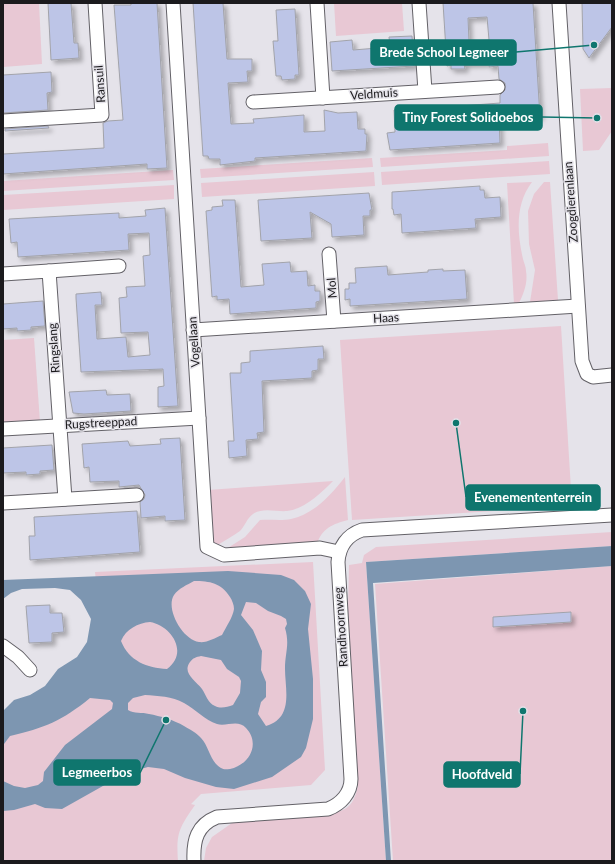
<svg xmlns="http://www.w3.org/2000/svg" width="615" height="864" viewBox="0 0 615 864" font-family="Lato,sans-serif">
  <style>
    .green { fill: #e8c8d4 }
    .water { fill: #7d96b1; fill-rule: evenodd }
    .building { fill: #bdc5e7; stroke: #a2a3aa; fill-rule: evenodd; filter: url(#shadow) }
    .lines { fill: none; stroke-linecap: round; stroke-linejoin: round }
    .minor-casing { stroke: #636167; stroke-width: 15 }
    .minor { stroke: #fff; stroke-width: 13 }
    .labels { text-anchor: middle; stroke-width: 3; stroke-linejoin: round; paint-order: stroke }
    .street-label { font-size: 12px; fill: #1b1a1d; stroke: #e5e3ea }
    .leader { fill: none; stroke: #0f766e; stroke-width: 1.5 }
    .callout-dot { fill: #0f766e; stroke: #e5e3ea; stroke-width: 1.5 }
    .callout { fill: #0f766e; stroke: #0f766e; stroke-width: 1.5 }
    .callout-label { font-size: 13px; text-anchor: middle; font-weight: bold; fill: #fff }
  </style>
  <defs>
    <filter id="shadow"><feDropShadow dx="3.5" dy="3.5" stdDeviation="2" flood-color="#0004"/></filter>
  </defs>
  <rect width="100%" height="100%" fill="#e5e3ea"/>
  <g class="green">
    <polygon points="3,3 39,3 42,64 3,67"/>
    <polygon points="334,3 402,3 404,31 336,36"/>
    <polygon points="612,88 612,131 599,150 583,151 580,89"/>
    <polygon points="548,143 549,156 381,167 380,158 507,150 507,146"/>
    <polygon points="372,158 373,167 201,178 200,169"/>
    <polygon points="549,161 550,174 382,185 381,172"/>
    <polygon points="173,170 174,180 3,191 3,181"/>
    <polygon points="374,172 375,186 202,197 201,183"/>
    <path d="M 532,182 C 515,204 517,233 523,259 C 524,263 526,267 526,271 C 528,282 524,293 519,303 L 514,304 L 507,183 Z"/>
    <polygon points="544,182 550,182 558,300 530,302 535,270 529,244 528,211 534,194"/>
    <polygon points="174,185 174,199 3,210 3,195"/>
    <polygon points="561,326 572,506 352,520 340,340"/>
    <polygon points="34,338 40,422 3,424 3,340"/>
    <path d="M 345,477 L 348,520 C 333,524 322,528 317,544 L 223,551 L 245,537 L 260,520 C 270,519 281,521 291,519 C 314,514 331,495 345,477 Z"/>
    <path d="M 333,481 C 321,493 305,509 287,511 C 276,512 263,507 253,514 C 247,518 245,526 240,531 C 233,536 224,541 216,546 L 211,543 L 208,490 Z"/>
    <path d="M 612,532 L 612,546 L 366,562 L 386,861 L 204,861 L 206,848 L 212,837 L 232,823 L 326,815 C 347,811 354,806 358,785 L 348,611 L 349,565 L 362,563 L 364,555 L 376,547 Z"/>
    <path d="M 313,562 L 325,770 L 311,785 L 201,794 L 191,804 L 195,805 C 179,828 176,833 178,861 L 3,861 L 3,732 L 83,668 L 102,632 L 95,572 Z"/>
    <polygon points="612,566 612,861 393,861 375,584"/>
  </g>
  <g class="water">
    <polygon points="612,546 612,566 373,583 391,861 386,861 366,562"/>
    <path d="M 228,571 L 281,575 L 294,580 L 305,591 L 311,604 L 308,629 L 313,679 L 313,719 L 306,748 L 301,757 L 272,777 L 234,789 L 216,787 L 185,778 L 164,769 L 148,767 L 126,773 L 62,809 L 45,808 L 35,804 L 14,810 L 3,811 L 3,781 L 14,786 L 25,788 L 38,785 L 43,781 L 44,772 L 65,745 L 112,709 L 113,703 L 110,700 L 90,698 C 62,721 44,728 10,736 L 4,744 L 3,749 L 3,711 L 14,700 L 30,695 L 45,686 L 58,669 L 77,657 L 87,642 L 91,619 L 81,600 L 70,590 L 55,588 L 22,589 L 11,593 L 3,599 L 3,580 ZM 194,581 C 210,581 221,583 230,597 C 232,600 234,605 234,609 C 233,617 226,627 222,635 C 215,638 207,643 199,642 C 183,640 165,609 174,595 C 179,588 187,585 194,581 ZM 246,602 L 256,603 L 268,611 L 281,616 L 286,619 L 287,624 L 285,628 C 290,645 285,652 285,669 C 285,689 294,718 266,726 L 258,714 L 261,702 L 266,697 L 266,682 L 261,670 L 262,651 L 253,630 L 241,615 ZM 150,622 C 172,626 189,653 167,669 C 147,668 129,661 121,641 C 126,629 138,623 150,622 ZM 201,656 L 221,660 L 227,669 L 239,677 L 241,681 L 240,693 L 233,705 C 227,707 221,709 215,706 C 208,703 206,695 202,689 C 195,680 182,673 190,662 C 193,658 196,657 201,656 ZM 145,695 C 158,696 172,696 184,703 C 195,709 205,720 217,724 C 226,727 238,719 246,728 C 261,744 249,765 230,769 C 227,769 224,770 221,768 C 210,762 209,746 201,738 C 197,733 189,729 184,726 C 174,720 160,716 149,714 C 142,712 134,714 128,710 L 128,703 L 133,698 Z"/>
  </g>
  <g class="building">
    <polygon points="48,3 71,3 74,43 78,43 79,58 51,60"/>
    <polygon points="131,3 157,3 167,168 147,169 147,164 3,174 3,154 104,148 103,123 108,121 123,120 114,5 131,5"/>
    <polygon points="193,3 223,3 227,59 252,59 252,71 247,71 248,82 228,83 231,124 254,123 253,119 304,115 304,132 325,131 324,110 338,113 357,112 358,129 365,129 365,134 367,134 366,151 255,158 255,161 220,165 220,159 209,159 208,156 203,156"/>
    <path d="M 443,3 L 533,3 L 540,117 L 499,119 L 500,143 L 390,150 L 387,133 L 395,132 L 394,110 L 427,108 L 428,125 L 448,123 L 447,107 L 500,103 L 500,95 L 505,90 L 505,83 L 499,79 L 498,66 L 489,67 L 489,63 L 464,64 L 465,69 L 451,69 L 451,65 L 447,66 ZM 487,17 L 489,40 L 469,41 L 468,18 Z"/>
    <polygon points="582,3 612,3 612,27 589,58 583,49"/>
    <polygon points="295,9 299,75 295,75 295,79 282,80 281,76 276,76 273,41 278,41 276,10"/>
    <polygon points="412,36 414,66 332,71 330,42 352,40 353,50 390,47 389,37"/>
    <polygon points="51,72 52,92 47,93 48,110 3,113 3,75"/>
    <polygon points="48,126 49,128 5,131 5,129"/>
    <polygon points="480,186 480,190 484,190 485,198 500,197 501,217 475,219 476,228 402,233 401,214 394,215 393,209 392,209 392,192"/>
    <polygon points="369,193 372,210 370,210 370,216 363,216 364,235 332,237 331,224 310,212 312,238 261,241 258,200"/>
    <polygon points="222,200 235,200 241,287 264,285 262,264 290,262 291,272 307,271 308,286 315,285 315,291 320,291 320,301 316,302 316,308 230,314 229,299 217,300 217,296 212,297 206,211 212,210 212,207 223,206"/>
    <polygon points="165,208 178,406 158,407 158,387 164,386 163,369 81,372 76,298 76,294 101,292 102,305 95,305 97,339 126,337 128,357 150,355 148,332 121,333 119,298 127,297 126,287 145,286 143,256 150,255 149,233 128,234 129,250 18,257 17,242 11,243 9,219 119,213 119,218 146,216 145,210"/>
    <polygon points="387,266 388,275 428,272 428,270 443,269 443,271 465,270 467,299 350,306 350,299 345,300 345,289 349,289 349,283 356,283 355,268"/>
    <polygon points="43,301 45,326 31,327 31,330 17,331 17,328 3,329 3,304"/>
    <polygon points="323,346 324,359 318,359 318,370 312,371 312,378 262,381 264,432 257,433 258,439 246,440 247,456 229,458 228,441 234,441 230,373 241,373 241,363 250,362 250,351"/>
    <polygon points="106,390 107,395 130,394 131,411 84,414 73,413 69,392"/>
    <polygon points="180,438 185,520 165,521 165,516 141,518 140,502 144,499 145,495 139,485 119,487 119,481 90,482 89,467 84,468 82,444 128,441 130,446 161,444 160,439"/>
    <polygon points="52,445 54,470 40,471 40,474 26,475 26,472 3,473 3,448"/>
    <polygon points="137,511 140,552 30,560 29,536 35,536 34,517"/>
    <polygon points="50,605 50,613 62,613 64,632 52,633 52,642 29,643 26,606"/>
    <polygon points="571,612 571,622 493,627 493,617"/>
  </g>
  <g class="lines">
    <g class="minor-casing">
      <g id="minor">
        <polyline points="173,3 207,547 224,555 320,548 339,552"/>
        <polyline points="317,3 323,98"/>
        <polyline points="419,3 425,91"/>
        <polyline points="559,3 582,361 587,374 593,377 612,375"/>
        <polyline points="253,102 498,87"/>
        <polyline points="3,121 102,115 95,3"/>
        <polyline points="329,254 334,321"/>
        <polyline points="49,271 119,266"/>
        <polyline points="3,274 49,271 65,499"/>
        <polyline points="193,330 578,306"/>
        <polyline points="3,429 199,418"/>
        <polyline points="3,503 137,495"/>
        <polyline points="3,646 18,657 30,670"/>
        <path d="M 194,861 C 193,840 197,825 217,817 L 328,809 C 341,804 351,793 351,779 L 338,562 C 339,547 347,535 362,530 L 612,515"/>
      </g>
    </g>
    <use href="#minor" class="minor"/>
  </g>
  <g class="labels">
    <g class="street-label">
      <text transform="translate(100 84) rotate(-94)" y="4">Ransuil</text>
      <text transform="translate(374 94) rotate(-4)" y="4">Veldmuis</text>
      <text transform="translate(571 202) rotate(-94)" y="4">Zoogdierenlaan</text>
      <text transform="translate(332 288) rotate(-94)" y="4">Mol</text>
      <text transform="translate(386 318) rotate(-3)" y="4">Haas</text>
      <text transform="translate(194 342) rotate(-94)" y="4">Vogellaan</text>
      <text transform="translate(54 348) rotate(-94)" y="4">Ringslang</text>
      <text transform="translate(101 423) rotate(-3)" y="4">Rugstreeppad</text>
      <text transform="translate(341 627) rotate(-94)" y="4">Randhoornweg</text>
    </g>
  </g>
  <path class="leader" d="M594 45L516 52M597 118L542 117M456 423L466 497M166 720L140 773M523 711L520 774"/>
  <g class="callout-dot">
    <circle cx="594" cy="45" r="4"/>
    <circle cx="597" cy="118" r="4"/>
    <circle cx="456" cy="423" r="4"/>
    <circle cx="166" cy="720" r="4"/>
    <circle cx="523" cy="711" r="4"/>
  </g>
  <g class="callout">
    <rect x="371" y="40" width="145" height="25" rx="4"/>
    <rect x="395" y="105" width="147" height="25" rx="4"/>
    <rect x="466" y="485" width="134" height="25" rx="4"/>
    <rect x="54" y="760" width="86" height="25" rx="4"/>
    <rect x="444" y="762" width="76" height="25" rx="4"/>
  </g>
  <g class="callout-label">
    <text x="444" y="57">Brede School Legmeer</text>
    <text x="468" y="122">Tiny Forest Solidoebos</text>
    <text x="533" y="502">Evenemententerrein</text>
    <text x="97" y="777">Legmeerbos</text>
    <text x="482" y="779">Hoofdveld</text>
  </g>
  <rect width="615" height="864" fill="none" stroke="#1b1a1d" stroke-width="8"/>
</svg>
